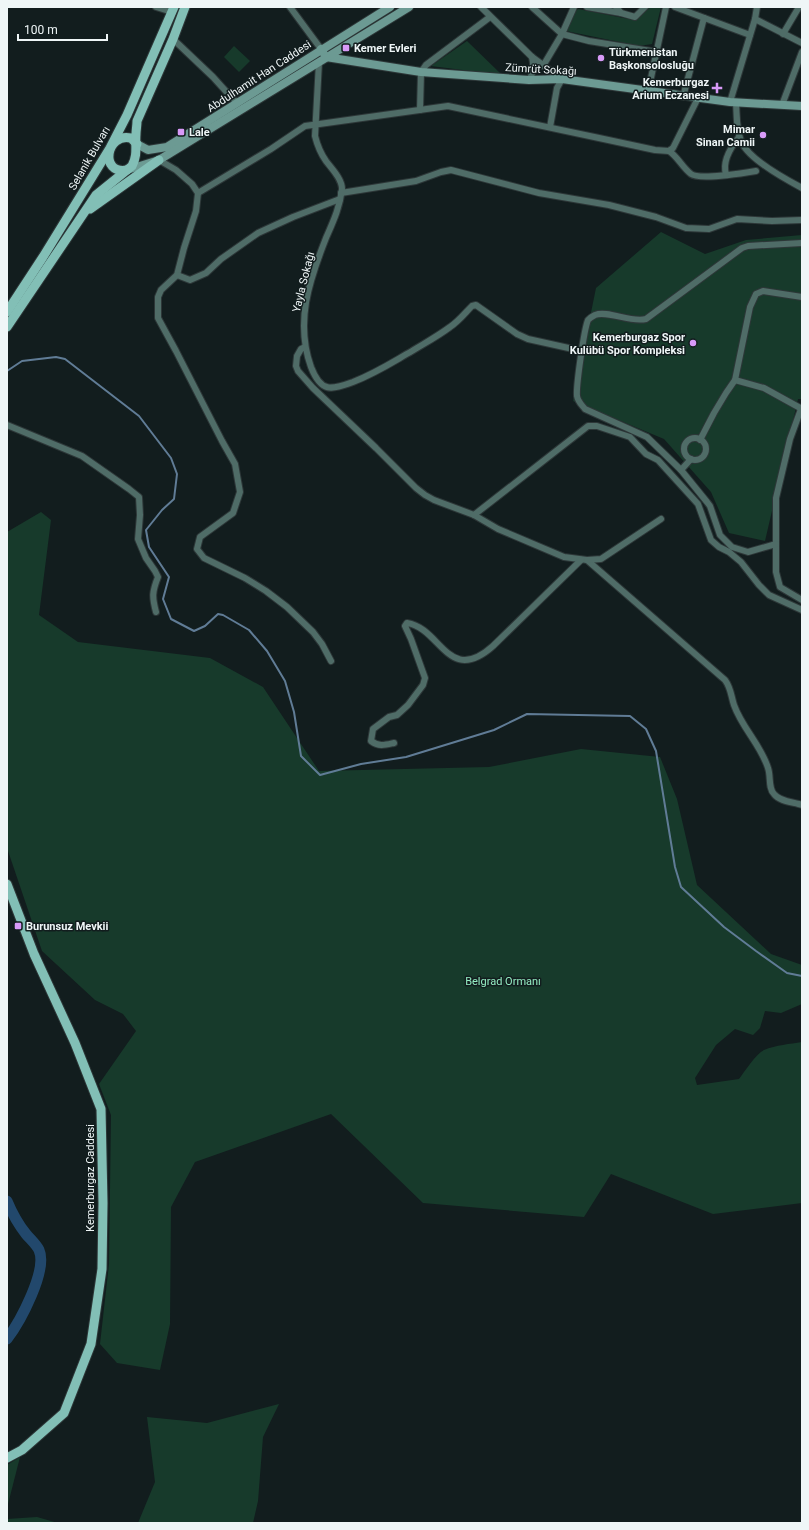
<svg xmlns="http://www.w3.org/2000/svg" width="809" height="1530" viewBox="0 0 809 1530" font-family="Roboto,sans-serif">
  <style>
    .green { fill: #173a2b }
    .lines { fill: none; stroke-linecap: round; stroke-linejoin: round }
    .stream { stroke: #607c96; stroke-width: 2 }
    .river { stroke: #22486c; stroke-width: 11 }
    .street-casing { stroke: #2d3738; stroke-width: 8 }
    .secondary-casing { stroke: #2d3738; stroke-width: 10 }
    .primary-casing { stroke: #2d3738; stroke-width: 11 }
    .street { stroke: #4f6c67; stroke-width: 6 }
    .secondary { stroke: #6c9a93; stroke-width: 8 }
    .primary { stroke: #82bfb6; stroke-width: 9 }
    .poi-dot { fill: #d89af8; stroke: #121d1e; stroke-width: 1.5 }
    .labels { text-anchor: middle; stroke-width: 3; stroke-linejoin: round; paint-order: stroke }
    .poi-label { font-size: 11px; font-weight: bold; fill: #eff6f7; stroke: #121d1e; text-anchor: start }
    .street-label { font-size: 11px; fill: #eff6f7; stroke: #121d1e }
    .park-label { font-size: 11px; fill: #94edc3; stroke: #121d1e }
  </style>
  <rect width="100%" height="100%" fill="#121d1e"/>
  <g class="green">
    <polygon points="650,7 661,7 652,44 639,46 566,31 571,16 578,9 634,20"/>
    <polygon points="467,41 502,75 431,66"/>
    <polygon points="234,46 250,61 239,72 224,57"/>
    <polygon points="661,232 705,254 746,240 802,235 802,399 798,399 765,541 729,533 711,492 664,439 573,401 596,288"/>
    <path d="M 41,512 L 51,520 L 39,615 L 78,642 L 210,658 L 263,687 L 319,771 L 489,767 L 581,749 L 660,757 L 677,799 L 697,885 L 771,954 L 802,965 L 802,1004 L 781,1013 L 765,1011 L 760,1028 L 753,1035 L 735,1029 L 716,1045 L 695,1078 L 697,1085 L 739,1079 C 745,1071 755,1055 764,1050 C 776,1045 790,1044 802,1042 L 802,1203 L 713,1214 L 611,1174 L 584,1217 L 423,1203 L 331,1114 L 195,1162 L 171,1207 L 170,1324 L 160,1370 L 117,1363 L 100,1344 L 109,1264 L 111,1115 L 99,1084 L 136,1031 L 123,1014 L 95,1000 L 42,951 L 7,848 L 7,532 Z"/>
    <polygon points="279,1404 263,1437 258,1501 253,1523 138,1523 155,1482 147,1417 207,1423"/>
    <polygon points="20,1457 7,1508 7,1465"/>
    <polygon points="37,1517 58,1523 7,1523 7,1519"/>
  </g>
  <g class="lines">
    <polyline class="stream" points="7,371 22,361 56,357 65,359 139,416 171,458 177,474 174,499 162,510 146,530 149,547 169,577 163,599 171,619 194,631 205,626 218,614 223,615 249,630 267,651 285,681 294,712 301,756 320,775 361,764 406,757 494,730 527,714 630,716 646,729 656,751 675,867 681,887 724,927 756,951 787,973 802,976"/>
    <path class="river" d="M 7,1201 C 12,1213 18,1224 26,1234 C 30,1239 36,1244 39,1250 C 48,1270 20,1322 7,1339"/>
    <g class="street-casing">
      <g id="street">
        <polyline points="156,7 172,12"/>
        <polyline points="290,7 321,49"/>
        <polyline points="481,7 532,57 562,79 557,88 550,127"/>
        <polyline points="532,7 562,34 589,41 657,52"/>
        <polyline points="587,7 621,13"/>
        <polyline points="616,7 621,13 635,17 645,7"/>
        <polyline points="675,7 750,35"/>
        <polyline points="755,19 802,43"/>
        <polyline points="783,34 799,7"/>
        <polyline points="173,39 213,77 232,98 238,103"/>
        <path d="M 319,62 L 315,136 C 317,144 321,154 326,161 C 332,169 342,179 342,189 C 340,207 333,222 326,238 C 309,281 295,322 311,367 C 321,393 331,390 353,382 C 376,373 391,363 412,351 C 425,343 438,336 450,327 C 459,321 465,313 472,306 L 476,305 L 517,334 L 528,339 L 582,351"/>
        <polyline points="543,66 562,34 574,7"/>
        <path d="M 529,80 C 534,72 534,67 532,57"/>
        <polyline points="648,92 666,7"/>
        <polyline points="683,97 704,18"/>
        <polyline points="730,102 755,19 757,7"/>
        <path d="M 736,103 C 737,116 736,131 742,143 C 750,160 785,179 802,188"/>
        <polyline points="782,105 802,52"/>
        <polyline points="420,110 421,72 426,65 490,17"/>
        <path d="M 669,151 C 678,157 682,167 691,174 C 699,180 744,173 756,171"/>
        <polyline points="159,160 176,170 192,184 198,193 196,211 184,248 177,275 161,290 158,297 158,318 176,351 222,441 235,464 240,492 233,513 200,537 197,549 204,558 245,578 266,591 287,607 313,632 322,644 331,661"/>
        <path d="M 726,174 C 722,161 731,147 739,137"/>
        <polyline points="198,193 271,149 305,126 448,106 599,138 655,150 669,151 673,148 698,98"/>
        <polyline points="341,193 416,181 441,172 451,170 539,193 609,205 656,217 686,228 709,229 737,219 772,221 802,220"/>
        <polyline points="177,275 190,280 206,273 221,259 258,233 293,217 340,199"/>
        <path d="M 305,347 L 301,349 L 297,356 L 296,366 L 298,371 L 313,388 L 376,448 L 416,488 L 425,495 L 434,500 L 474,515 L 498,529 L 564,557 L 587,560 L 725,680 C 731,688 731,696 734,705 C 742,728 761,745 768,768 C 771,776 768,788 774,794 C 780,802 794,802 802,805"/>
        <polyline points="735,380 764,388 802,409"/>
        <polyline points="801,409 790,439 776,498 776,572 780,587 802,600"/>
        <path d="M 7,425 L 82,456 L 129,489 L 139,497 L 140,515 L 138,539 L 146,558 L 155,571 L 158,577 C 152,592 152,597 156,612"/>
        <circle cx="695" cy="449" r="11"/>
        <polyline points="700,440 714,413 726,393 735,380 750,307 756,294 763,291 802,297"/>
        <polyline points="681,470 691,459"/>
        <polyline points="474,515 588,426 597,426 630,437 646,454 658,460 698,504 711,540 719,547 729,552 741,562 759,585 769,595 802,610"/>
        <path d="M 776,544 L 748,552 L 732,547 L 720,535 L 710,506 L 707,502 L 681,470 L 647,437 L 585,409 C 582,405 578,402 577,396 C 576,386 584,330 588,320 C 590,318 593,316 595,315 C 608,310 630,323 646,319 L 742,248 L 748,246 L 802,243"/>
        <polyline points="587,560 601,559 661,519"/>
        <path d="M 394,743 C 385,745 379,747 371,741 L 373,729 L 389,717 L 397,715 L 408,705 L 423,685 L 425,678 L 411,639 L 405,626 L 407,623 C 441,628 448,686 493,646 L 581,560"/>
      </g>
    </g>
    <g class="secondary-casing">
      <g id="secondary">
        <polyline points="321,49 326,57 421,72 529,80 562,79 730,102 802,106"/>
        <polyline points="137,144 148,150 167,147 390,7"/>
        <polyline points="127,170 159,160 409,7"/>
      </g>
    </g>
    <g class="primary-casing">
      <g id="primary">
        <path d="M 127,170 C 99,175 106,132 131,138 L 137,144"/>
        <polyline points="90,209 159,160"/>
        <polyline points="7,312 43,257 110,148 127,115 174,7"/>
        <path d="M 7,327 L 96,195 L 132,166 C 138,155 135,146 136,134 C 136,130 137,126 137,121 L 173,39 L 185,7"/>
        <polyline points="7,884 34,954 75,1043 101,1109 103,1203 102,1269 91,1344 64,1413 22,1450 7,1458"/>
      </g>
    </g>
    <use href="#street" class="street"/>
    <use href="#secondary" class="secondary"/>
    <use href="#primary" class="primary"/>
  </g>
  <g class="poi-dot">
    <rect x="342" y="44" width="8" height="8" rx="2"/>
    <circle cx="601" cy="58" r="4"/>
    <path d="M715 82h4v4h4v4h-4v4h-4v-4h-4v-4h4z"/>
    <rect x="177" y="128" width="8" height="8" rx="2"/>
    <circle cx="763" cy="135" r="4"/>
    <circle cx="693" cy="343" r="4"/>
    <rect x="14" y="922" width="8" height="8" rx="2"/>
  </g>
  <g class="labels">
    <g class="poi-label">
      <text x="354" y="52">Kemer Evleri</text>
      <text x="609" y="56">Türkmenistan<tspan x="609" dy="13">Başkonsolosluğu</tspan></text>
      <text x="709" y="86" text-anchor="end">Kemerburgaz<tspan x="709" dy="13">Arium Eczanesi</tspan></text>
      <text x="755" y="133" text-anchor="end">Mimar<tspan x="755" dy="13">Sinan Camii</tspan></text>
      <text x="189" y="136">Lale</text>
      <text x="685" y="341" text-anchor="end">Kemerburgaz Spor<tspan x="685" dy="13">Kulübü Spor Kompleksi</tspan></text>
      <text x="26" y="930">Burunsuz Mevkii</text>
    </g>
    <g class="street-label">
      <text transform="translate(541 69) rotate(3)" y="4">Zümrüt Sokağı</text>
      <text transform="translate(259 76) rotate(-33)" y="4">Abdulhamit Han Caddesi</text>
      <text transform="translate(89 158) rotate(-60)" y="4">Selanik Bulvarı</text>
      <text transform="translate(303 282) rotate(-76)" y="4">Yayla Sokağı</text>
      <text transform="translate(90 1178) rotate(-90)" y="4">Kemerburgaz Caddesi</text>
    </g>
    <g class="park-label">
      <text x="503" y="985">Belgrad Ormanı</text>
    </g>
  </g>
  <rect width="809" height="1530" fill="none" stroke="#eff6f7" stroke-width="16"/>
  <path d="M18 34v6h89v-6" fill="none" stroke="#eff6f7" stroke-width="2"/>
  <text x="24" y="34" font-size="12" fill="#eff6f7" stroke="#121d1e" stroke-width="3" paint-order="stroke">100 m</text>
</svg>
